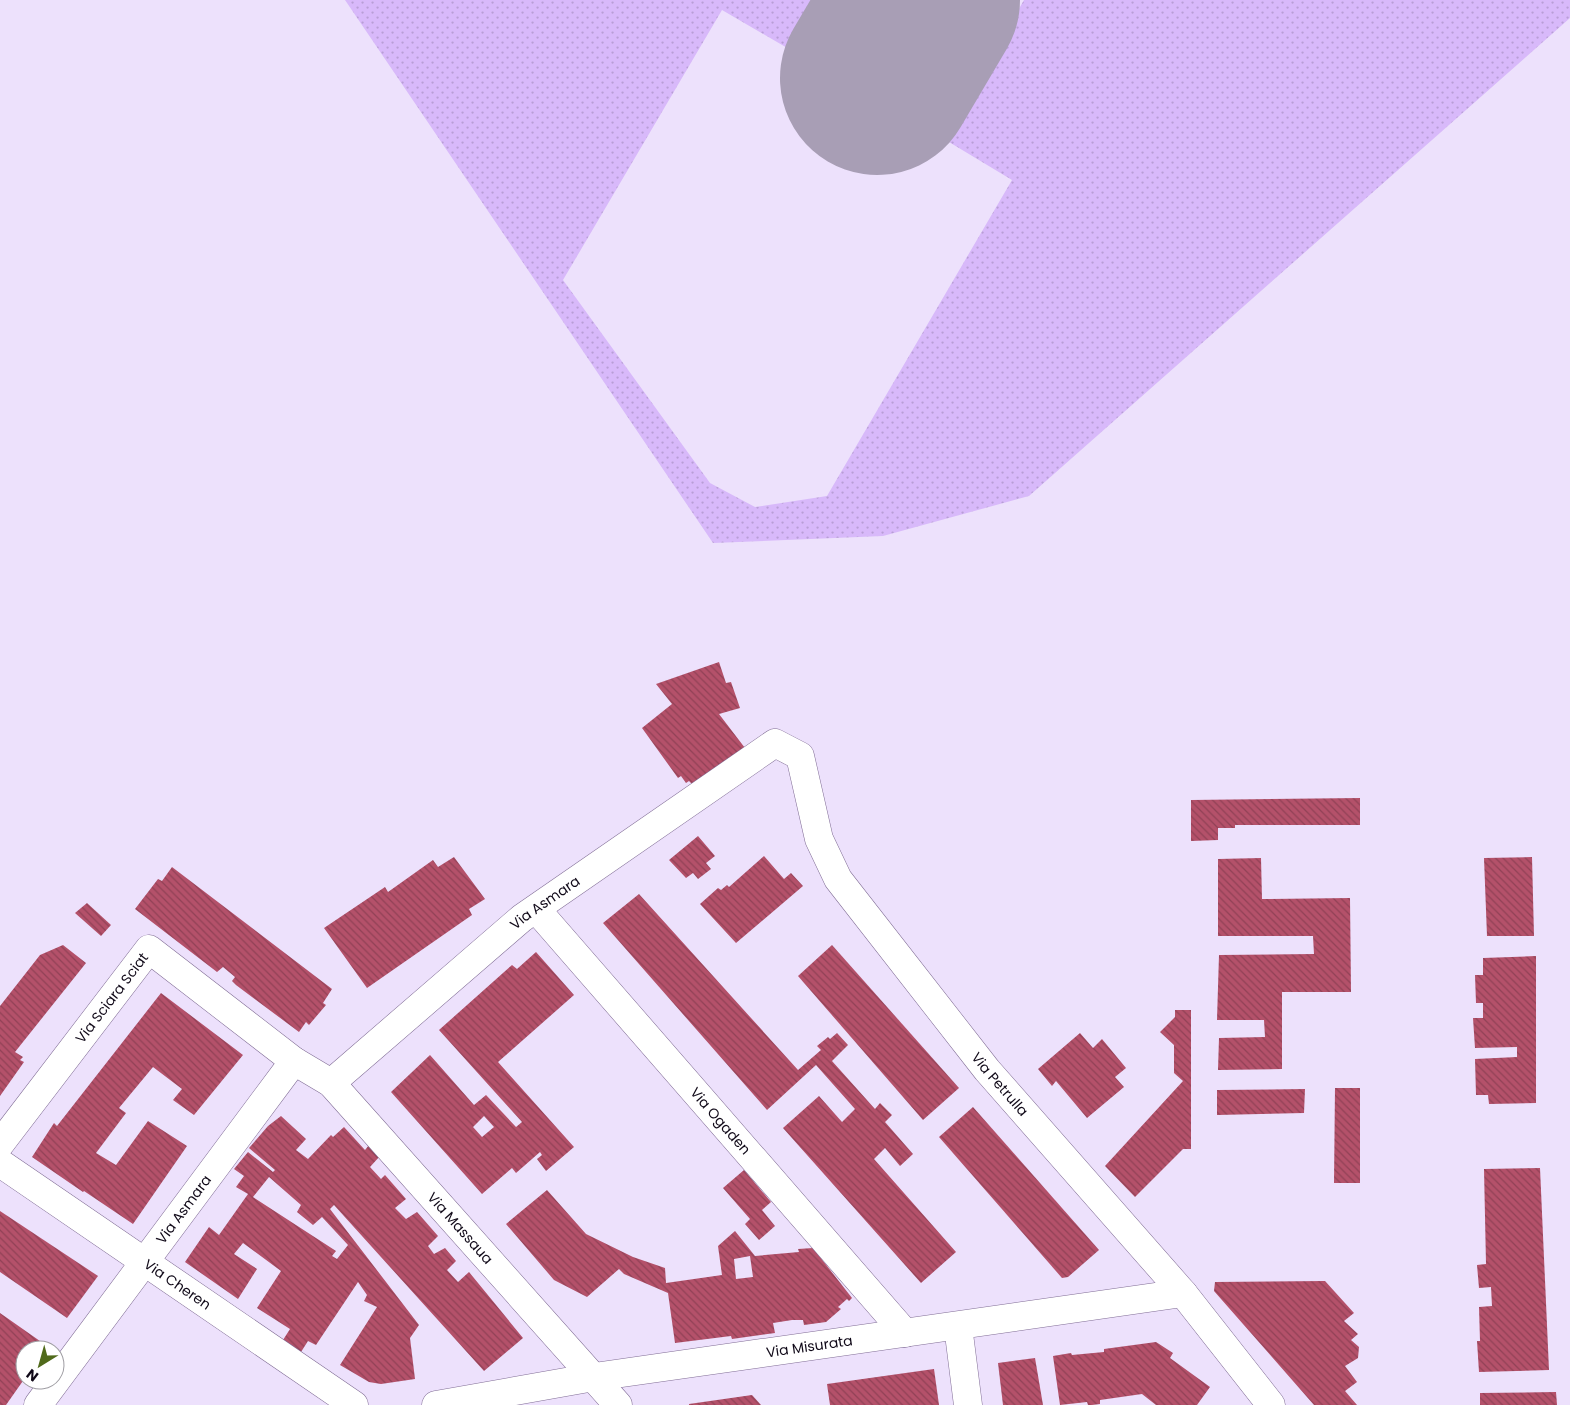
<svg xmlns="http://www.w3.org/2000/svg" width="1570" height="1405" viewBox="0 0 1570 1405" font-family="Poppins,sans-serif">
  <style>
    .grass { fill: url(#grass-dots) }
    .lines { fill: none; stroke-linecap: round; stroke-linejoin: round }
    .runway { stroke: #a89eb5; stroke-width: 194 }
    .building { fill: url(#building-back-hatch); fill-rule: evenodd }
    .minor-casing { stroke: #806d95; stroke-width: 29 }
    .minor { stroke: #fff; stroke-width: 28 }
    .labels { text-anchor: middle; stroke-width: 4.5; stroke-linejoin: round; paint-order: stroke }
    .street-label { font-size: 14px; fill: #100918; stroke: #fff }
  </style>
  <defs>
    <pattern id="grass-dots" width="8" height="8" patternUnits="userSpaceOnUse" patternTransform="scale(1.25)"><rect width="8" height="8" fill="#d8b9fa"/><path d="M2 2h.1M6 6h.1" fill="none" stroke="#b89ed6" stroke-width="1.8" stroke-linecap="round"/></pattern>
    <pattern id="building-back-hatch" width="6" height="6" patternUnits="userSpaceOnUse" patternTransform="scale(1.25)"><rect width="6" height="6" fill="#b4516a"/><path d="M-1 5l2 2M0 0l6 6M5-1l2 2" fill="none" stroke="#914156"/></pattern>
  </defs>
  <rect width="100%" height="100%" fill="#ede1fc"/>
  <polygon class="grass" points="345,0 833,0 801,56 722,10 563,280 710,483 755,507 827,496 1012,180 944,139 1024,0 1570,0 1570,18 1029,496 883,536 713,543"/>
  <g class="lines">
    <polyline class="runway" points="877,78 923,0"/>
  </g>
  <g class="building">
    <polygon points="719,662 726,683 731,682 740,708 719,714 745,748 692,784 689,781 686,783 681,776 678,778 642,728 672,704 656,684"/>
    <polygon points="1360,798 1360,825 1235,825 1235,828 1218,828 1218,840 1191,841 1191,800"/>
    <polygon points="698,836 715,856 706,863 711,869 698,879 693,873 686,878 669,860"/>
    <polygon points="764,856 784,879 791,873 803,886 736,943 700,904 718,888 721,890 727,885 729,887"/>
    <polygon points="454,857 485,899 469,909 472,915 367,988 324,928 385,887 388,892 433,860 438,867"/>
    <polygon points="1532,857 1534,936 1487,936 1484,858"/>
    <polygon points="1261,858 1262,899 1350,898 1351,992 1282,992 1282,1069 1218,1070 1219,1038 1265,1037 1264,1020 1217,1020 1219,955 1314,954 1313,936 1218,936 1218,859"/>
    <polygon points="172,867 332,989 323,1003 326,1005 309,1025 306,1022 299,1032 236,985 232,981 235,977 223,967 217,972 135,909 158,879 162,881"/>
    <polygon points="639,894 798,1070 821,1050 817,1046 828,1037 830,1039 837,1033 848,1045 832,1061 875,1109 880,1103 892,1115 885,1122 913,1154 900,1166 885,1148 874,1159 956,1252 921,1283 783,1128 819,1096 842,1122 855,1109 816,1065 767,1110 603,923"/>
    <polygon points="87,903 111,925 101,936 75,913"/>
    <polygon points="63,945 86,963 15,1052 23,1057 20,1060 24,1062 0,1096 0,1006 40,955"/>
    <polygon points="832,945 959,1088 923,1120 798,976"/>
    <path d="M 536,952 L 574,995 L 498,1062 L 574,1147 L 546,1171 L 537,1159 L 542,1155 L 540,1152 L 516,1173 L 512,1168 L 482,1194 L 391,1092 L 430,1055 L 474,1105 L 486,1095 L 516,1127 L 522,1122 L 439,1030 L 512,965 L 517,969 ZM 484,1116 L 494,1127 L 482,1137 L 473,1127 Z"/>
    <polygon points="1536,956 1536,1103 1489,1104 1488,1095 1476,1095 1475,1059 1517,1057 1517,1047 1475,1048 1473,1018 1483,1018 1483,1003 1476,1003 1475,975 1483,975 1483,958"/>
    <polygon points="161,993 243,1055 194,1115 173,1100 182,1089 153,1067 119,1108 126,1113 96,1153 116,1165 148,1121 187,1146 133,1224 84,1191 83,1192 32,1157 54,1123 57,1126"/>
    <polygon points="1175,1010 1191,1010 1191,1149 1183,1149 1135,1197 1105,1166 1183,1081 1174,1073 1174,1045 1160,1032 1175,1017"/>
    <polygon points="1080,1033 1093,1048 1102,1039 1126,1068 1115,1077 1124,1087 1087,1118 1056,1081 1052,1086 1038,1069"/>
    <polygon points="1335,1088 1360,1088 1360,1183 1334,1183"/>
    <polygon points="1305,1089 1304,1113 1217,1115 1217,1090"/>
    <polygon points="973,1107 1099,1250 1068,1277 1062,1278 939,1137"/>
    <path d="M 281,1116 L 306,1139 L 296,1150 L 308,1159 L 331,1135 L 333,1137 L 344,1127 L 365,1150 L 369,1145 L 380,1156 L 370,1167 L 381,1179 L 385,1175 L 406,1199 L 395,1208 L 406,1219 L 417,1212 L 438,1236 L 428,1246 L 434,1254 L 445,1248 L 456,1261 L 447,1270 L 458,1282 L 469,1272 L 523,1338 L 484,1371 L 334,1205 L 330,1209 L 419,1325 L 410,1338 L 415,1379 L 381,1384 L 369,1382 L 340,1365 L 377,1307 L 364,1301 L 367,1295 L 358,1282 L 316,1345 L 308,1341 L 301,1352 L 283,1340 L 290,1329 L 257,1308 L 281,1271 L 243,1243 L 234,1254 L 257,1269 L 238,1299 L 185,1262 L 209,1227 L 219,1235 L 248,1194 L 236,1187 L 244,1176 L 234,1169 L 248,1152 L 273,1172 L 275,1170 L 249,1148 L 268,1126 ZM 269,1177 L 301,1205 L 297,1212 L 313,1225 L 322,1217 L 348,1245 L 337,1259 L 332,1256 L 336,1251 L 253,1197 Z"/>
    <polygon points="1540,1168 1549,1370 1479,1372 1477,1341 1480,1341 1479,1307 1492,1306 1491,1287 1479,1288 1477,1265 1486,1264 1484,1169"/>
    <polygon points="744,1170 771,1202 762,1210 775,1226 759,1240 745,1224 750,1219 723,1188"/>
    <path d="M 547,1190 L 586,1234 L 633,1257 L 665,1268 L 666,1283 L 722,1275 L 718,1246 L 735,1231 L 755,1256 L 799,1252 L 798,1249 L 813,1248 L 852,1298 L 849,1301 L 847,1299 L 838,1307 L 841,1309 L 826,1322 L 804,1325 L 803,1320 L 792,1320 L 773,1323 L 775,1333 L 732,1339 L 731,1336 L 675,1343 L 668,1293 L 624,1274 L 619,1269 L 587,1297 L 554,1280 L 506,1224 ZM 750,1256 L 753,1277 L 736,1279 L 734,1259 Z"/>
    <polygon points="0,1211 98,1276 67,1318 0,1272"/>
    <polygon points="1325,1281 1354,1313 1344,1321 1358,1334 1351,1340 1359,1347 1358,1358 1345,1366 1357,1382 1345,1391 1357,1405 1314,1405 1214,1291 1215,1282"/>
    <polygon points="0,1313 47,1346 44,1350 25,1350 25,1378 6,1405 0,1405"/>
    <polygon points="1156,1342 1173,1353 1170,1358 1210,1387 1197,1405 1156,1405 1142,1394 1100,1400 1100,1404 1092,1405 1088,1405 1087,1402 1060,1405 1053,1356 1071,1353 1072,1355 1104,1352 1104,1349"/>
    <polygon points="1035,1358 1043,1405 1003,1405 998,1363"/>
    <polygon points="934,1369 939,1405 830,1405 827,1384"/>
    <polygon points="1556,1392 1557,1405 1480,1405 1480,1393"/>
    <polygon points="752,1395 761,1405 689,1405 689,1404"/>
  </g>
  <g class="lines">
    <g class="minor-casing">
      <g id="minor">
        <path id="s1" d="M 536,909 L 905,1333"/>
        <path id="s2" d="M 331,1083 L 522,918 L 775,743 L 800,756 L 819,839 L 838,879 L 987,1070 L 1183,1293 L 1271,1405"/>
        <path id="s3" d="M 0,1144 L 149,949 L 294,1061 L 331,1083 L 618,1405"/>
        <path id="s4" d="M 0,1163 L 354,1405"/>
        <polyline points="958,1326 968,1405"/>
        <path id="s5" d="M 38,1405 L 294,1061"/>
        <path id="s6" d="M 436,1405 L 594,1377 L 1183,1293"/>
      </g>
    </g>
    <use href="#minor" class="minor"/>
  </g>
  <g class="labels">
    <g class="street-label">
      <text dy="5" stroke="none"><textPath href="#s2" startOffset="280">Via Asmara</textPath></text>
      <text dy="5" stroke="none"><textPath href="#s3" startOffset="184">Via Sciara Sciat</textPath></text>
      <text dy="5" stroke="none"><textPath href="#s2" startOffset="979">Via Petrulla</textPath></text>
      <text dy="5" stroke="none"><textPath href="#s1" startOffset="281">Via Ogaden</textPath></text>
      <text dy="5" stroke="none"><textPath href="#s5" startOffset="244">Via Asmara</textPath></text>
      <text dy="5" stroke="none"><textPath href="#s3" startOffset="666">Via Massaua</textPath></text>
      <text dy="5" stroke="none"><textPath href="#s4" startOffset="215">Via Cheren</textPath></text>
      <text dy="5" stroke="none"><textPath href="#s6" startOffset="378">Via Misurata</textPath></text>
    </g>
  </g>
  <g transform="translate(40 1365) rotate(217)"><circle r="24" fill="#ffffff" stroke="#9f9da3"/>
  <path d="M0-4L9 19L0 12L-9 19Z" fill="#506a1b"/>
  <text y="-8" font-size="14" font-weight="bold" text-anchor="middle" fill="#100918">N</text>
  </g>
</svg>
